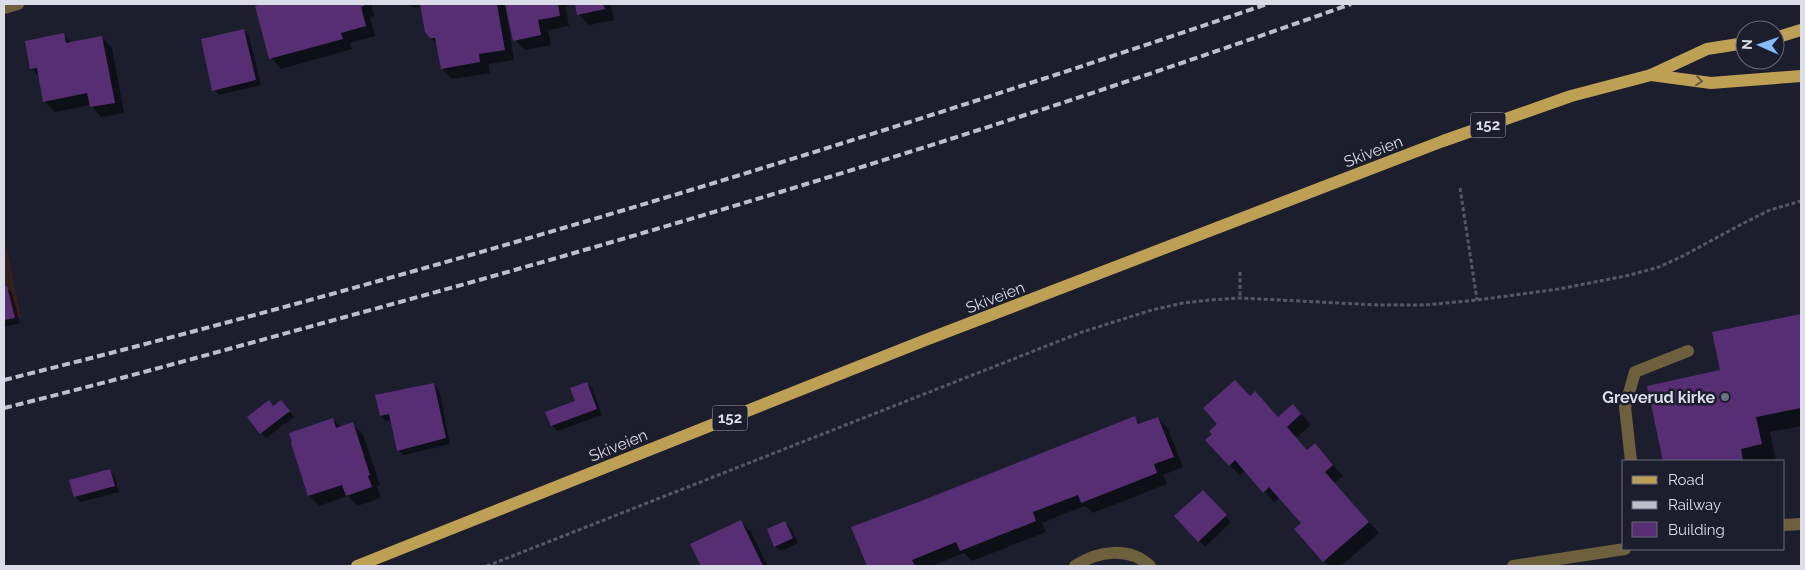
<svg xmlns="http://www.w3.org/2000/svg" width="1805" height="570" viewBox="0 0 1805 570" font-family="Raleway,sans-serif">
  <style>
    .education { fill: #34211d }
    .shadow { fill: #0007 }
    .building { fill: #572e74 }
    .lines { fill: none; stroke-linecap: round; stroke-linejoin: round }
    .path { stroke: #565866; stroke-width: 3; stroke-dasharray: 4 2.5; stroke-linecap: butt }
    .lane { stroke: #6e603d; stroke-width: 12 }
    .street { stroke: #6e603d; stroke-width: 12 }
    .primary { stroke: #bea055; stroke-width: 12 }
    .rail { stroke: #bdbfcb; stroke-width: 4; stroke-dasharray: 8 4; stroke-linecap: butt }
    .oneway { stroke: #655840 }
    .worship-dot { fill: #6b7280; stroke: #1c1e2e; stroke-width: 2 }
    .labels { text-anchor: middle; stroke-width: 5; stroke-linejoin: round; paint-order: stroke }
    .shield { fill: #1c1e2e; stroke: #a1a3b0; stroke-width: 1 }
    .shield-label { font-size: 15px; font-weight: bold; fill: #dadce7 }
    .street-label { font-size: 16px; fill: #dadce7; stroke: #1c1e2e }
    .poi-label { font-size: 16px; font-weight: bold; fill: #dadce7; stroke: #1c1e2e; text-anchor: end }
  </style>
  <rect width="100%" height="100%" fill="#1c1e2e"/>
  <polygon class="education" points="4,235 21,317 4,321"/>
  <g class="shadow">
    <polygon points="267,4 371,4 374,16 370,17 375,36 350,43 352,49 281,69 271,58 257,7"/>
    <polygon points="409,4 565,4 569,26 548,30 551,45 525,50 515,40 509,16 507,17 514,60 489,64 490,73 452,79 442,69 437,44 431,38 421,6 414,8"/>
    <polygon points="576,4 615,4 611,5 614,20 589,25 578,14"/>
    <polygon points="244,30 249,35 261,85 219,95 214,90"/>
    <polygon points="63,35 72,43 102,37 112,48 124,113 101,117 91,105 55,112 44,101 40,77 31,68"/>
    <polygon points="4,288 7,288 12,293 20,323 4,327"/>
    <polygon points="1801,315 1801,426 1770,432 1776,460 1769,461 1664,461 1649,386 1722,371 1713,333"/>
    <polygon points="587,383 592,388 602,415 557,431 552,425 576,402"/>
    <polygon points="434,384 439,390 450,444 404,455 398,450 392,420 386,421 381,416"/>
    <polygon points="1255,393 1279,418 1293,406 1303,416 1311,425 1296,438 1308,451 1315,445 1325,455 1343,476 1334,483 1379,533 1341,566 1329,566 1324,561 1296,529 1303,523 1280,497 1274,502 1245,471 1240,476 1230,465 1250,397"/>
    <polygon points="274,407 286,407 294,417 266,438 261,433"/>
    <polygon points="1135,418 1142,424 1158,418 1168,429 1183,467 1163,475 1167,484 1093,513 1085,506 1066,513 1042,523 1046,532 972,561 964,553 932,566 869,566 853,527 916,504"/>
    <polygon points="332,419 341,427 352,424 363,434 380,485 377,486 381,498 357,506 348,496 319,506 309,495"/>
    <polygon points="109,470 115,476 119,492 81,502 75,497 71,481"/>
    <polygon points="1203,491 1231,522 1205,547 1176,516"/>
    <polygon points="741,522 751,532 768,566 702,566 692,544"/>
    <polygon points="785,522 790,527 798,543 781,551 775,546"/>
  </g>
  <g class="building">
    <polygon points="262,4 364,4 364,6 361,7 366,26 341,33 343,39 269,59 255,6"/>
    <polygon points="420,4 497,4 505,50 479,54 480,62 441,69 435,38 430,38 425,32"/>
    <polygon points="505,4 558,4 560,16 538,20 541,35 513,41"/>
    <polygon points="575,4 603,4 605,9 577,15"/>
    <polygon points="244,29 256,80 212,91 201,39"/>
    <polygon points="64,33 66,43 102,36 115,103 90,107 87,93 43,102 37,68 30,69 25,41"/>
    <polygon points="7,286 15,318 4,320 4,287"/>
    <polygon points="1801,314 1801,408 1756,417 1762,444 1741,449 1743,461 1663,461 1647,386 1720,370 1712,332"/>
    <polygon points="1235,380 1250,396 1255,391 1278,417 1293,404 1301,414 1287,427 1307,450 1315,443 1333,465 1325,472 1369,522 1323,562 1294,529 1301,523 1269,487 1263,493 1235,460 1229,466 1205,440 1212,434 1209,431 1217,424 1203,408"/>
    <polygon points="587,382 597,409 551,426 545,412 575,401 570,388"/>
    <polygon points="434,383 446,438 397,451 389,414 380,416 375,395"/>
    <polygon points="269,400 273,406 281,400 290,411 260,434 247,417"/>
    <polygon points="1135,416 1138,424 1158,417 1174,457 1154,464 1157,473 1081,503 1078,495 1033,512 1036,521 960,551 956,542 912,560 915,566 867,566 851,527 916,503"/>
    <polygon points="333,418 336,428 353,422 370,475 368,476 372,487 346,496 342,485 308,496 291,443 292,442 289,433"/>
    <polygon points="110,469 115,486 74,497 69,480"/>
    <polygon points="1203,490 1227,515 1198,542 1174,516"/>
    <polygon points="741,520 763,566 701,566 690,544"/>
    <polygon points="785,521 793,538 774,547 767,529"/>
  </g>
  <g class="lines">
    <g class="path">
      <polyline points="1460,188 1477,300"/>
      <polyline points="1240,272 1240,298"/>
      <polyline points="487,566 1082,332 1152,310 1183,303 1210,300 1240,298 1378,305 1425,305 1477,300 1559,289 1630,275 1659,267 1683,256 1740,225 1770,210 1801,201"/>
    </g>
    <g class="lane">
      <polyline points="1631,461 1625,407 1635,372 1688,351"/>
      <polyline points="1784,525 1801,524"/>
      <polyline points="1513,566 1625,549"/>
    </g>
    <g class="street">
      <polyline points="4,8 18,4"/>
      <path d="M 1075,566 C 1097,551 1129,546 1150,566"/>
    </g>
    <g class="primary">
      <polyline points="1775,38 1801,30"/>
      <polyline points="1651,75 1711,83 1801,76"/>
      <polyline points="357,566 923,341 1443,141 1571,96 1651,75 1707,49 1745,43"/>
    </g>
    <g class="rail">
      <path d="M 4,380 C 430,274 851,146 1267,4"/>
      <path d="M 4,408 C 118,380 232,348 345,317 C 684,225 1020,122 1351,4"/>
    </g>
  </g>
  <defs><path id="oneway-chevron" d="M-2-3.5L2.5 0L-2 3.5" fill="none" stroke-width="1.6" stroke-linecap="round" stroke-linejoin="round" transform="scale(1.25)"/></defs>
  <use class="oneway" href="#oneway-chevron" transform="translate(1699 81) rotate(7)"/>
  <circle class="worship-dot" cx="1725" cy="397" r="5"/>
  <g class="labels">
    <g class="shield">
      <rect x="1470.5" y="112.5" width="35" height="25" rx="4"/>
      <rect x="712.5" y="405.5" width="35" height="25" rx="4"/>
    </g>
    <g class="shield-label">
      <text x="1488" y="130">152</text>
      <text x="730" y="423">152</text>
    </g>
    <g class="street-label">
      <text transform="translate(1373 151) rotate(-21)" y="6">Skiveien</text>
      <text transform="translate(995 297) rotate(-21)" y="6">Skiveien</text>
      <text transform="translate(618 445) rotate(-22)" y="6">Skiveien</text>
    </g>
    <g class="poi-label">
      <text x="1715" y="403">Greverud kirke</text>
    </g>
  </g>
  <rect width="1805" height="570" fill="none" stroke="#dadce7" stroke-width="10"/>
  <rect x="1622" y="460" width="162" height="90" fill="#1c1e2e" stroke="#686a78"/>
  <rect x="1632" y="476" width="25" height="8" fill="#bea055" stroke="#686a78"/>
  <text x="1668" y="485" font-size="15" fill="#dadce7">Road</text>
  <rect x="1632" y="501" width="25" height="8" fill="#bdbfcb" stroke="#686a78"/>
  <text x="1668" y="510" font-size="15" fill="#dadce7">Railway</text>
  <rect x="1632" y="522" width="25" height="15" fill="#572e74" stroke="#686a78"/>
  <text x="1668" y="535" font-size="15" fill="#dadce7">Building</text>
  <g transform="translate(1760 45) rotate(272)"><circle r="24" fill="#1c1e2e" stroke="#686a78"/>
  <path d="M0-4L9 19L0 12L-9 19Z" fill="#85bbfb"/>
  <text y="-8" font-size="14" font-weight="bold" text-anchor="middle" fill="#dadce7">N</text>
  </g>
</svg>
